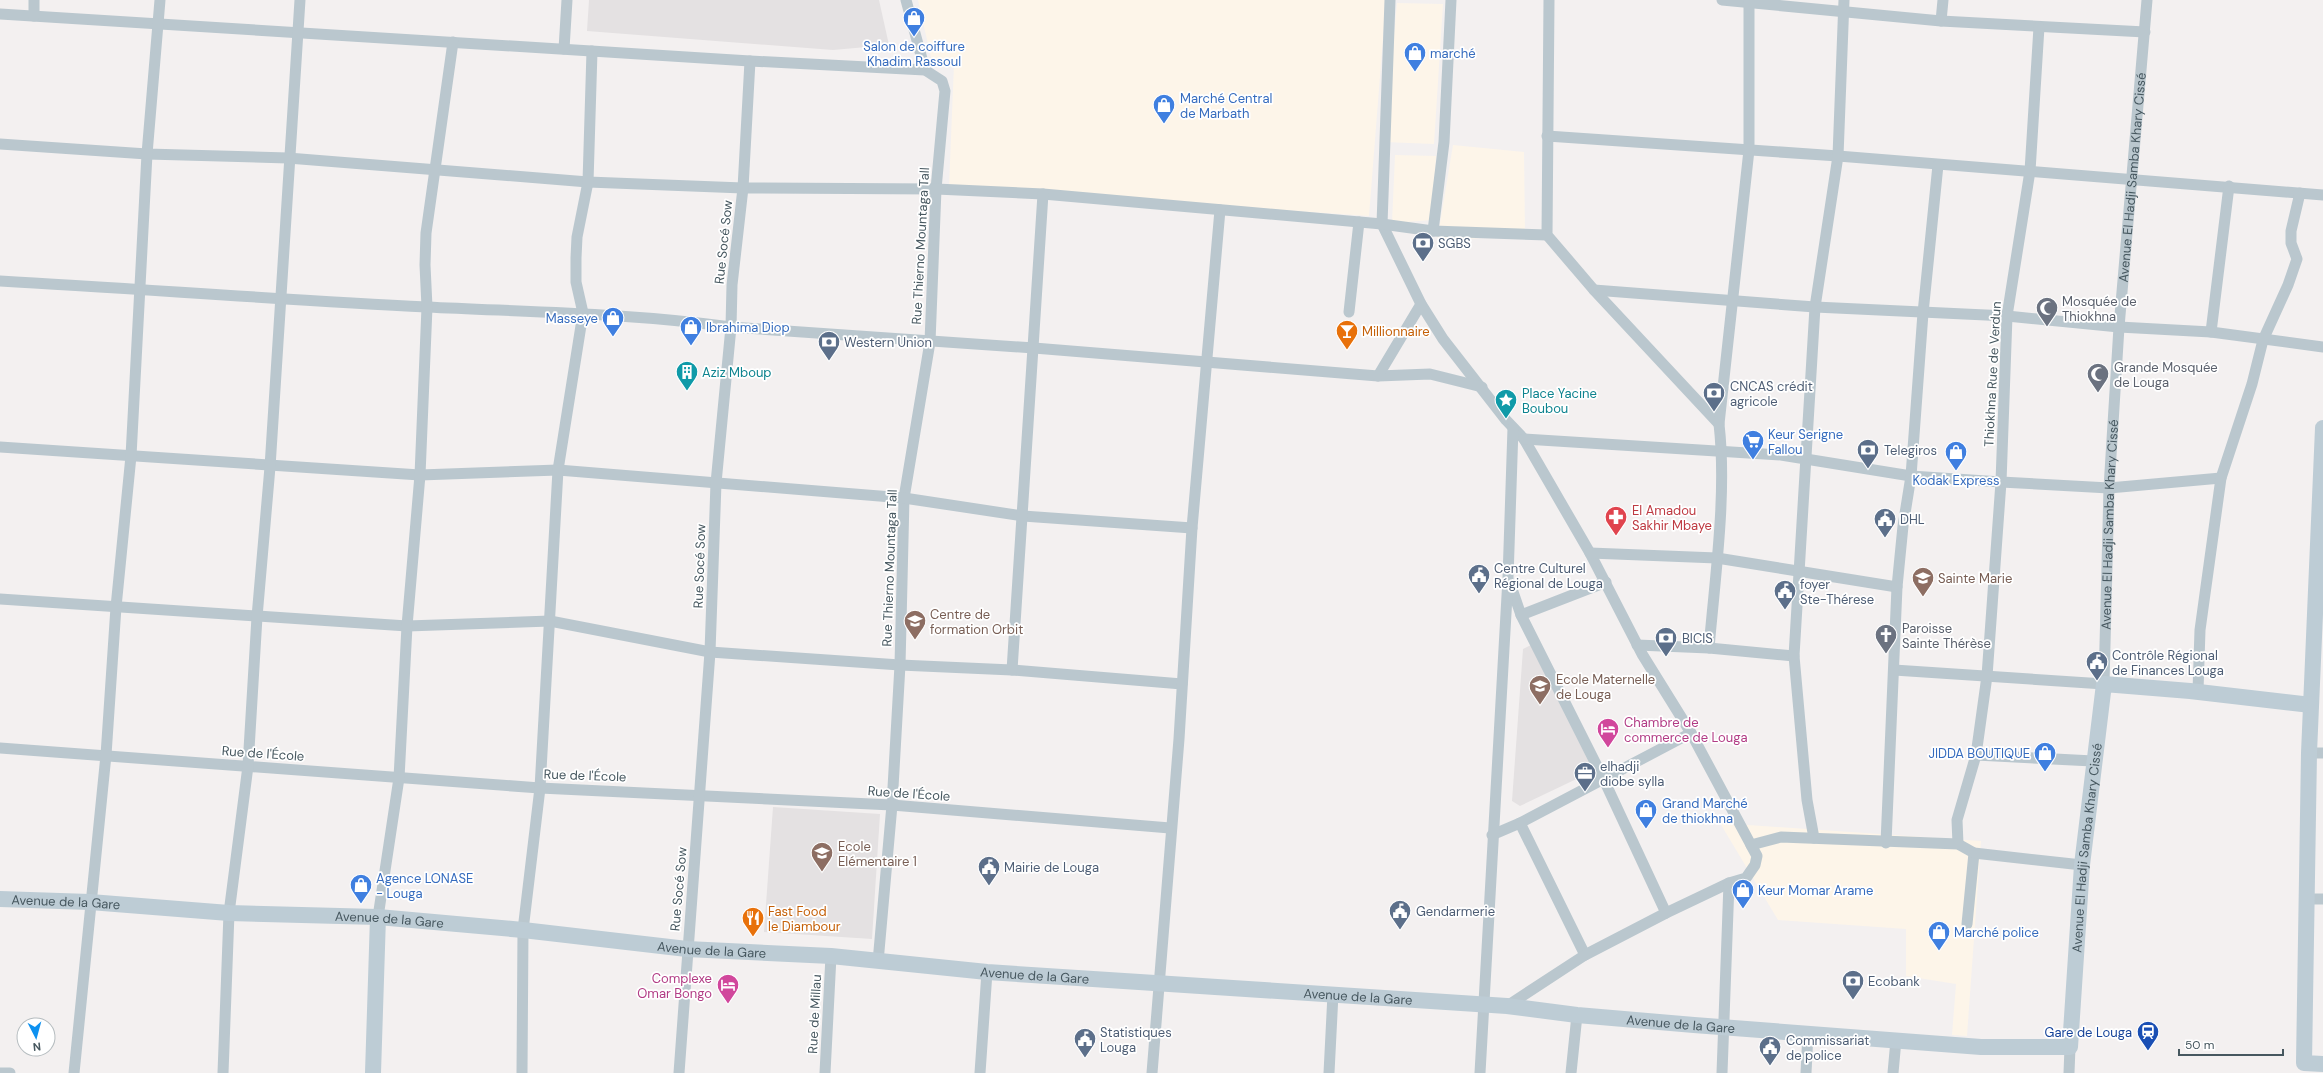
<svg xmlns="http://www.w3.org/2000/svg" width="2323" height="1073" viewBox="0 0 2323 1073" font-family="'DM Sans',sans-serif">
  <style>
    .commercial { fill: #fdf5e9 }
    .education { fill: #e4e1e2 }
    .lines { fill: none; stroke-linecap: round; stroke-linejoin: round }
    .street { stroke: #bac7ce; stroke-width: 11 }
    .secondary { stroke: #bdccd5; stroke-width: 16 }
    .labels { text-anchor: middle; stroke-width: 3.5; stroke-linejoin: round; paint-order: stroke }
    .shop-label { font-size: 13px; fill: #366cbe; stroke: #fff; text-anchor: start }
    .street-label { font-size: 13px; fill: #46575f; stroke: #fff }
    .service-label { font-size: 13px; fill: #4e5e75; stroke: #fff; text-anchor: start }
    .worship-label { font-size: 13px; fill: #5b616d; stroke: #fff; text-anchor: start }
    .food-label { font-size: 13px; fill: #c56008; stroke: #fff; text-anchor: start }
    .culture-label { font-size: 13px; fill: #0d838f; stroke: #fff; text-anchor: start }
    .health-label { font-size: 13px; fill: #be3a42; stroke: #fff; text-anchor: start }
    .education-label { font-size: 13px; fill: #785e54; stroke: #fff; text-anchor: start }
    .hotel-label { font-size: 13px; fill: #b23c85; stroke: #fff; text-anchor: start }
    .transit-label { font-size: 13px; fill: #164399; stroke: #fff; text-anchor: end }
  </style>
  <rect width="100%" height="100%" fill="#f3f0f0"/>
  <g class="commercial">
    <polygon points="918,0 1386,0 1369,216 949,187 954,64 932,62"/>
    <polygon points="1397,3 1443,4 1434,144 1384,142"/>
    <polygon points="1453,145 1524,152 1525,235 1437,241"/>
    <polygon points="1395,155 1436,156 1432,220 1392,223"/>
    <polygon points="1720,823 1981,841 1967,1036 1952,1035 1956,984 1906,976 1906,929 1778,920"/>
  </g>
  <g class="education">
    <polygon points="589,0 879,0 889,45 833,50 587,31"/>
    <polygon points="1531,645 1590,764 1587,774 1520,806 1512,801 1523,649"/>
    <polygon points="773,807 880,814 872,939 764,932"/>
  </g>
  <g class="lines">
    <g class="street">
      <polyline points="906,0 925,70"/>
      <polyline points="1390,0 1382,224 1421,304 1443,339 1506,420 1524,439 1590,553 1642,654 1691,733 1751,845"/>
      <polyline points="1549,0 1547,235 1594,290 1719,424"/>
      <polyline points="1722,0 1941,21 2145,32"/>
      <polyline points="0,14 750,61 925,70 942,81 945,91 936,189 930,342 904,498 900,665 892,805 878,962"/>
      <polyline points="34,16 34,0"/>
      <polyline points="1941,21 1943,0"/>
      <polyline points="2039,27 2030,171 2007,316 2001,482 1987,676 1976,755 2093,761"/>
      <polyline points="564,49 567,0"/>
      <polyline points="1547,136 1838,156 2323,195"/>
      <polyline points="0,144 147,154 288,158 588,182 743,188 936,189 1043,194 1382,224 1433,231 1547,235"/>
      <polyline points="1433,231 1444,142 1451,0"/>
      <path d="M 0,281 C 142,289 284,300 427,307 C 528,312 630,313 731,327 L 1034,348 L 1378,376 L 1430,374 L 1482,387"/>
      <polyline points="1594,290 1815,307 2007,316 2119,327 2211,332 2323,347"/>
      <polyline points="1349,312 1359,222"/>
      <polyline points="2211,332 2229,186"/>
      <polyline points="1378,376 1421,304"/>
      <polyline points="1524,439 1781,455 1911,476 2001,482 2109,488 2221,478"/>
      <polyline points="0,447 420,475 558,470 904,498 1023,516 1192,528"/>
      <polyline points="1590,553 1717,558 1897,587"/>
      <polyline points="1510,583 1521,615 1604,780 1666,913"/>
      <polyline points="0,599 407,626 550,621 710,652 900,665 1012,670 1182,684"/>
      <polyline points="1521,615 1606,582"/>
      <polyline points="1637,645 1709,648 1794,656"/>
      <path d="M 1709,648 C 1715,577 1727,494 1719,424 L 1749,150 L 1749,3"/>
      <polyline points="1012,670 1043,194"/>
      <path id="s1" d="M 1894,670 L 2104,684 L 2109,488 L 2119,327 L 2147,0"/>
      <polyline points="2198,691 2200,630 2221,478 2252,384 2263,340 2288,285 2297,259 2291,243 2291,231 2300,193"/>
      <polyline points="0,748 540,788 892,805 1170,828"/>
      <polyline points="2309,753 2323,753"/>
      <polyline points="1520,823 1585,955"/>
      <polyline points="1492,835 1520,823 1691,733"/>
      <polyline points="1814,838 1807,800 1794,656 1815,307 1838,156 1844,0"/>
      <polyline points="1886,843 1897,587 1903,526 1911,476 1923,313 1938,165"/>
      <polyline points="1958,844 1957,820 1976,755"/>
      <polyline points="2307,899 2323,899"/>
      <polyline points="378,917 399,778 407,626 420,475 427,307 425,265 426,233 453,42"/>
      <polyline points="1967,924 1974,853"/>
      <polyline points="1507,1006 1585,955 1666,913 1729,883 1746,878 1755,865 1757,856 1751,845 1781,837 1958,844 1974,853 2082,865"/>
      <polyline points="0,1073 10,1073"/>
      <polyline points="74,1073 106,755 116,607 131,456 147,154 160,0"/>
      <polyline points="223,1073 229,913 248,766 257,617 270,467 300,0"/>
      <polyline points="522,1073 523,930 540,788 558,470 583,313 576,282 576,258 577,237 588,182 592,51"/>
      <polyline points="679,1073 710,652 716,483 731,327 732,285 743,188 750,61"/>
      <polyline points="825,1073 831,956"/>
      <polyline points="980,1073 987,972"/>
      <polyline points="1152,1073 1179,739 1192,528 1220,210"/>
      <polyline points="1329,1073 1333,994"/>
      <polyline points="1480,1073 1508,578 1513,428"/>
      <polyline points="1571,1073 1577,1015"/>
      <polyline points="1722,1073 1729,883"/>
      <polyline points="1806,1073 1808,1033"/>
      <polyline points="1893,1073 1896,1040"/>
      <polyline points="2069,1073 2070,1047"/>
    </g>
    <g class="secondary">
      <polyline points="2323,428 2309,753 2304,1063 2323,1064"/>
      <path id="s2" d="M 0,899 L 90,902 L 229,913 L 378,917 L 523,930 L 687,949 L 831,956 L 987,972 L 1507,1006 L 1577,1015 L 1694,1025 L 1981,1047 L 2070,1047 L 2082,865 L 2104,684 L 2190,691 L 2311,705"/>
      <polyline points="373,1073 378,917"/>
    </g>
  </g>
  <defs>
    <g id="shop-pin" transform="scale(1.15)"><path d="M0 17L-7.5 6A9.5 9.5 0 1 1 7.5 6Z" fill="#3f7fe0" stroke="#fff"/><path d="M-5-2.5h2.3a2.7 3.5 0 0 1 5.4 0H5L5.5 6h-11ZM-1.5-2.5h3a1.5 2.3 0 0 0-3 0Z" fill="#fff"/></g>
    <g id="bank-pin" transform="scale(1.15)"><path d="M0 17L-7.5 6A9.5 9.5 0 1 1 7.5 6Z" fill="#5c6f8a" stroke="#fff"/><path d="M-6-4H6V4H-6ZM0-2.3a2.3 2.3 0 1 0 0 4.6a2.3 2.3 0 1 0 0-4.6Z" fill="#fff"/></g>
    <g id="mosque-pin" transform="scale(1.15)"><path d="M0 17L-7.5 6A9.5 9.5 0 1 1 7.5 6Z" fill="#6b7280" stroke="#fff"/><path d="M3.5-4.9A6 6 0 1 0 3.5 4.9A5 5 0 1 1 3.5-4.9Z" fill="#fff"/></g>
    <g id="bar-pin" transform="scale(1.15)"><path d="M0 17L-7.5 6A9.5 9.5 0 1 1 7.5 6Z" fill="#e8710a" stroke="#fff"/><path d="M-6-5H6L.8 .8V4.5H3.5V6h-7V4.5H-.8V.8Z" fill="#fff"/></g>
    <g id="building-pin" transform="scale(1.15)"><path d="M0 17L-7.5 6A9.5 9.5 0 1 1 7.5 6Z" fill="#0f9aa8" stroke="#fff"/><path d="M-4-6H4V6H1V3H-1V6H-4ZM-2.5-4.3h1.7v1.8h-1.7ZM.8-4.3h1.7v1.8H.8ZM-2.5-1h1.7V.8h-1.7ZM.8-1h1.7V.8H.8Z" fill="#fff"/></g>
    <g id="sight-pin" transform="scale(1.15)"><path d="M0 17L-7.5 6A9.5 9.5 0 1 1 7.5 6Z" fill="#0f9aa8" stroke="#fff"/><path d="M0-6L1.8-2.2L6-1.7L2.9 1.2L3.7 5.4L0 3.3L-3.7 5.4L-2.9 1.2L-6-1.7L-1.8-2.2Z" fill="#fff"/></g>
    <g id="supermarket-pin" transform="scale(1.15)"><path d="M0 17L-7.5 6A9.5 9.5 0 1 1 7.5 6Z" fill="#3f7fe0" stroke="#fff"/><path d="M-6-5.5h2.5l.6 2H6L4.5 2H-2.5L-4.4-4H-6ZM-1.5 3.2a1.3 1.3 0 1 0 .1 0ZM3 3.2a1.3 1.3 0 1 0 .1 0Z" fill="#fff"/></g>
    <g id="pharmacy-pin" transform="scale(1.15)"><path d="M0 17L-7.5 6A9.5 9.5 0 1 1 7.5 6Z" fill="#e0444e" stroke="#fff"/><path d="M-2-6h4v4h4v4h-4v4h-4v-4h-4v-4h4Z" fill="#fff"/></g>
    <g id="civic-pin" transform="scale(1.15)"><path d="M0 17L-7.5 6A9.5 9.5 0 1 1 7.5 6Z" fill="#5c6f8a" stroke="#fff"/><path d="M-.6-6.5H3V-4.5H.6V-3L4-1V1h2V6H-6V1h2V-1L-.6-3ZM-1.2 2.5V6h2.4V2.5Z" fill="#fff"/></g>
    <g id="school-pin" transform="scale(1.15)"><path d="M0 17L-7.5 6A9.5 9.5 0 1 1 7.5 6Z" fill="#8d6e63" stroke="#fff"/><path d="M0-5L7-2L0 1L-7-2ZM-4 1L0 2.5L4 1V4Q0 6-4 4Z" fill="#fff"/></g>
    <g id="university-pin" transform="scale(1.15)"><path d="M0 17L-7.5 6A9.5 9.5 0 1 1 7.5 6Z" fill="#8d6e63" stroke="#fff"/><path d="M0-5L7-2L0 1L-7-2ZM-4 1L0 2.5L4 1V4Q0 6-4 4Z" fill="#fff"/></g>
    <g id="church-pin" transform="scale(1.15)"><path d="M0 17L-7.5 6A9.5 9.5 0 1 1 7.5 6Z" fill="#6b7280" stroke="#fff"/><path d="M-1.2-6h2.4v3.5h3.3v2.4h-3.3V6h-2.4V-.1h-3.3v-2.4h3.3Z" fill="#fff"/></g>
    <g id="hotel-pin" transform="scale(1.15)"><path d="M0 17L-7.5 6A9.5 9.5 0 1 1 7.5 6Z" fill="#d1479c" stroke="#fff"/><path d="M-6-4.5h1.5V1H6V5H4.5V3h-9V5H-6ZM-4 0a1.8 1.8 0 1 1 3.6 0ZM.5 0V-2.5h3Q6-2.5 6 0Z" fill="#fff"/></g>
    <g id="office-pin" transform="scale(1.15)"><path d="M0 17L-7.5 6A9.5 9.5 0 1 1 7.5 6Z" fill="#5c6f8a" stroke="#fff"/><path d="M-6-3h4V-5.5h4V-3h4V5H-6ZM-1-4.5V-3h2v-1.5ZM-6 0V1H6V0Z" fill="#fff"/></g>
    <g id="restaurant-pin" transform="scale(1.15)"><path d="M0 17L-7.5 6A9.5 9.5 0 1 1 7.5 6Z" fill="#e8710a" stroke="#fff"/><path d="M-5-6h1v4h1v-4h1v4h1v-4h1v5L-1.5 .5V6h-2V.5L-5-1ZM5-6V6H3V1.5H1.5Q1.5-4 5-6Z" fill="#fff"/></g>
    <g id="station-pin" transform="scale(1.15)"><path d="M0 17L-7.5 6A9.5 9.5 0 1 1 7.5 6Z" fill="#1a4fb4" stroke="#fff"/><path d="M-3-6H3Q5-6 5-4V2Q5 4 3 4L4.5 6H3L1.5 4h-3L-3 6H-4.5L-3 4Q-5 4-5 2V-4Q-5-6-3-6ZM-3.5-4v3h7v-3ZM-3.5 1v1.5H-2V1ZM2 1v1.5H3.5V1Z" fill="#fff"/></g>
  </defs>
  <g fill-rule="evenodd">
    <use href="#shop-pin" x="914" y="18"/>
    <use href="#shop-pin" x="1415" y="53"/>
    <use href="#shop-pin" x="1164" y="105"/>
    <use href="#bank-pin" x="1423" y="243"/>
    <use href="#mosque-pin" x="2047" y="308"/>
    <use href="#shop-pin" x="613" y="318"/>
    <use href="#shop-pin" x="691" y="327"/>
    <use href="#bar-pin" x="1347" y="331"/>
    <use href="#bank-pin" x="829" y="342"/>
    <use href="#building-pin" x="687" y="372"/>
    <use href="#mosque-pin" x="2098" y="374"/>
    <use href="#bank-pin" x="1714" y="393"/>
    <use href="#sight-pin" x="1506" y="400"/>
    <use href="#supermarket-pin" x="1753" y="441"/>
    <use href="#bank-pin" x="1868" y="450"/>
    <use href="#shop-pin" x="1956" y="452"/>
    <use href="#pharmacy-pin" x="1616" y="517"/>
    <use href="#civic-pin" x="1885" y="519"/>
    <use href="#civic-pin" x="1479" y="575"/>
    <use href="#school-pin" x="1923" y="578"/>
    <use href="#civic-pin" x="1785" y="591"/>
    <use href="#university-pin" x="915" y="621"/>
    <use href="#church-pin" x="1886" y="635"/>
    <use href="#bank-pin" x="1666" y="638"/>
    <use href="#civic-pin" x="2097" y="662"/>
    <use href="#school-pin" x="1540" y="686"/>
    <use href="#hotel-pin" x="1608" y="729"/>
    <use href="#shop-pin" x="2045" y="753"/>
    <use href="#office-pin" x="1585" y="773"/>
    <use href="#shop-pin" x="1646" y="810"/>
    <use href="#school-pin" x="822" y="853"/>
    <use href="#civic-pin" x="989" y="867"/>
    <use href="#shop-pin" x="361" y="885"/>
    <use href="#shop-pin" x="1743" y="890"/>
    <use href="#civic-pin" x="1400" y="911"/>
    <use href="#restaurant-pin" x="753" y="918"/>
    <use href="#shop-pin" x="1939" y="932"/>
    <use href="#bank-pin" x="1853" y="981"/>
    <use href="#hotel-pin" x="728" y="985"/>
    <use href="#station-pin" x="2148" y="1032"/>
    <use href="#civic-pin" x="1085" y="1039"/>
    <use href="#civic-pin" x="1770" y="1047"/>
  </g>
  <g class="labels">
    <g class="shop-label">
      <text x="914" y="51" text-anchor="middle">Salon de coiffure<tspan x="914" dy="15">Khadim Rassoul</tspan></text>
      <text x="1430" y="58">marché</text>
      <text x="1180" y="103">Marché Central<tspan x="1180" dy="15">de Marbath</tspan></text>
      <text x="598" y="323" text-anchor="end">Masseye</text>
      <text x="706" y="332">Ibrahima Diop</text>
      <text x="1768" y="439">Keur Serigne<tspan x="1768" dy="15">Fallou</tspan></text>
      <text x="1956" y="485" text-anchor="middle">Kodak Express</text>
      <text x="2030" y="758" text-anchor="end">JIDDA BOUTIQUE</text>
      <text x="1662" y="808">Grand Marché<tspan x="1662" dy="15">de thiokhna</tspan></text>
      <text x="376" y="883">Agence LONASE<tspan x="376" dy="15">- Louga</tspan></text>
      <text x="1758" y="895">Keur Momar Arame</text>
      <text x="1954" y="937">Marché police</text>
    </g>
    <g class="street-label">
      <text dy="5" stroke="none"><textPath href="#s1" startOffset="718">Avenue El Hadji Samba Khary Cissé</textPath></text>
      <text transform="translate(723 242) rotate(-84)" y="5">Rue Socé Sow</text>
      <text transform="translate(920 246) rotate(-87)" y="5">Rue Thierno Mountaga Tall</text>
      <text transform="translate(1992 374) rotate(-87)" y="5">Thiokhna Rue de Verdun</text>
      <text dy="5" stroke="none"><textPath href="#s1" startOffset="370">Avenue El Hadji Samba Khary Cissé</textPath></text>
      <text transform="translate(699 566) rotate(-88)" y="5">Rue Socé Sow</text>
      <text transform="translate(889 568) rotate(-88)" y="5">Rue Thierno Mountaga Tall</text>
      <text transform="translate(263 753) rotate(4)" y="5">Rue de l'École</text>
      <text transform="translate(585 775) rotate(2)" y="5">Rue de l'École</text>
      <text transform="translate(909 793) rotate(4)" y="5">Rue de l'École</text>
      <text dy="5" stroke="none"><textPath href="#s2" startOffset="2276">Avenue El Hadji Samba Khary Cissé</textPath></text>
      <text transform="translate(678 889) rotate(-85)" y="5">Rue Socé Sow</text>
      <text dy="5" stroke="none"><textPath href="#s2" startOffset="66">Avenue de la Gare</textPath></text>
      <text dy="5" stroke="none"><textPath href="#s2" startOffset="390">Avenue de la Gare</textPath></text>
      <text dy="5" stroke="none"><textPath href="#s2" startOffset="714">Avenue de la Gare</textPath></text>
      <text dy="5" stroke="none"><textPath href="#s2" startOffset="1038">Avenue de la Gare</textPath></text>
      <text dy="5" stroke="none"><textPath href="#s2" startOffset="1362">Avenue de la Gare</textPath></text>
      <text transform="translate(814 1014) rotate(-87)" y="5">Rue de Millau</text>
      <text dy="5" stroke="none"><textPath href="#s2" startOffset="1686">Avenue de la Gare</textPath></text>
    </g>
    <g class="service-label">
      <text x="1438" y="248">SGBS</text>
      <text x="844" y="347">Western Union</text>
      <text x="1730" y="391">CNCAS crédit<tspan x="1730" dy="15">agricole</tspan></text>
      <text x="1884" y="455">Telegiros</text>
      <text x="1900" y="524">DHL</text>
      <text x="1494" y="573">Centre Culturel<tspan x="1494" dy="15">Régional de Louga</tspan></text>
      <text x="1800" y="589">foyer<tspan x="1800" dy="15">Ste-Thérese</tspan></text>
      <text x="1682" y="643">BICIS</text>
      <text x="2112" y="660">Contrôle Régional<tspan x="2112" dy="15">de Finances Louga</tspan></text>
      <text x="1600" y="771">elhadji<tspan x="1600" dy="15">diobe sylla</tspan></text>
      <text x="1004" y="872">Mairie de Louga</text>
      <text x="1416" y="916">Gendarmerie</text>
      <text x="1868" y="986">Ecobank</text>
      <text x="1100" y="1037">Statistiques<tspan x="1100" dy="15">Louga</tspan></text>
      <text x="1786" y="1045">Commissariat<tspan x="1786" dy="15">de police</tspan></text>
    </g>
    <g class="worship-label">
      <text x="2062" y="306">Mosquée de<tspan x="2062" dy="15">Thiokhna</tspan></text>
      <text x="2114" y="372">Grande Mosquée<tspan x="2114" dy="15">de Louga</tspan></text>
      <text x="1902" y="633">Paroisse<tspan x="1902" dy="15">Sainte Thérèse</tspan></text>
    </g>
    <g class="food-label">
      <text x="1362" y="336">Millionnaire</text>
      <text x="768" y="916">Fast Food<tspan x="768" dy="15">le Diambour</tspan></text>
    </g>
    <g class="culture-label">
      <text x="702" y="377">Aziz Mboup</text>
      <text x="1522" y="398">Place Yacine<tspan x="1522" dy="15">Boubou</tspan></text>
    </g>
    <g class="health-label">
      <text x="1632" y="515">El Amadou<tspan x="1632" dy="15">Sakhir Mbaye</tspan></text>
    </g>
    <g class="education-label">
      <text x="1938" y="583">Sainte Marie</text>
      <text x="930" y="619">Centre de<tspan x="930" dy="15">formation Orbit</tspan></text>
      <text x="1556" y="684">Ecole Maternelle<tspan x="1556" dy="15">de Louga</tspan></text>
      <text x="838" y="851">Ecole<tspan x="838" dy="15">Elémentaire 1</tspan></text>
    </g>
    <g class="hotel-label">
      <text x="1624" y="727">Chambre de<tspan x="1624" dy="15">commerce de Louga</tspan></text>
      <text x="712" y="983" text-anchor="end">Complexe<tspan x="712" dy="15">Omar Bongo</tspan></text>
    </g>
    <g class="transit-label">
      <text x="2132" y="1037">Gare de Louga</text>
    </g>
  </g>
  <g transform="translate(36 1037) rotate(174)"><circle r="19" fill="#ffffff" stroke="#b5bcbf"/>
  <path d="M0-3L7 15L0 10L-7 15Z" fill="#0d91f0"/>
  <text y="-6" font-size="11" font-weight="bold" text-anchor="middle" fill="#46575f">N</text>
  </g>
  <path d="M2179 1049v6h104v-6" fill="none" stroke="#46575f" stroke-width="2"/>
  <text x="2185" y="1049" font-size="12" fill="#46575f" stroke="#ffffff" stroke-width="3" paint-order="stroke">50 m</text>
</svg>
